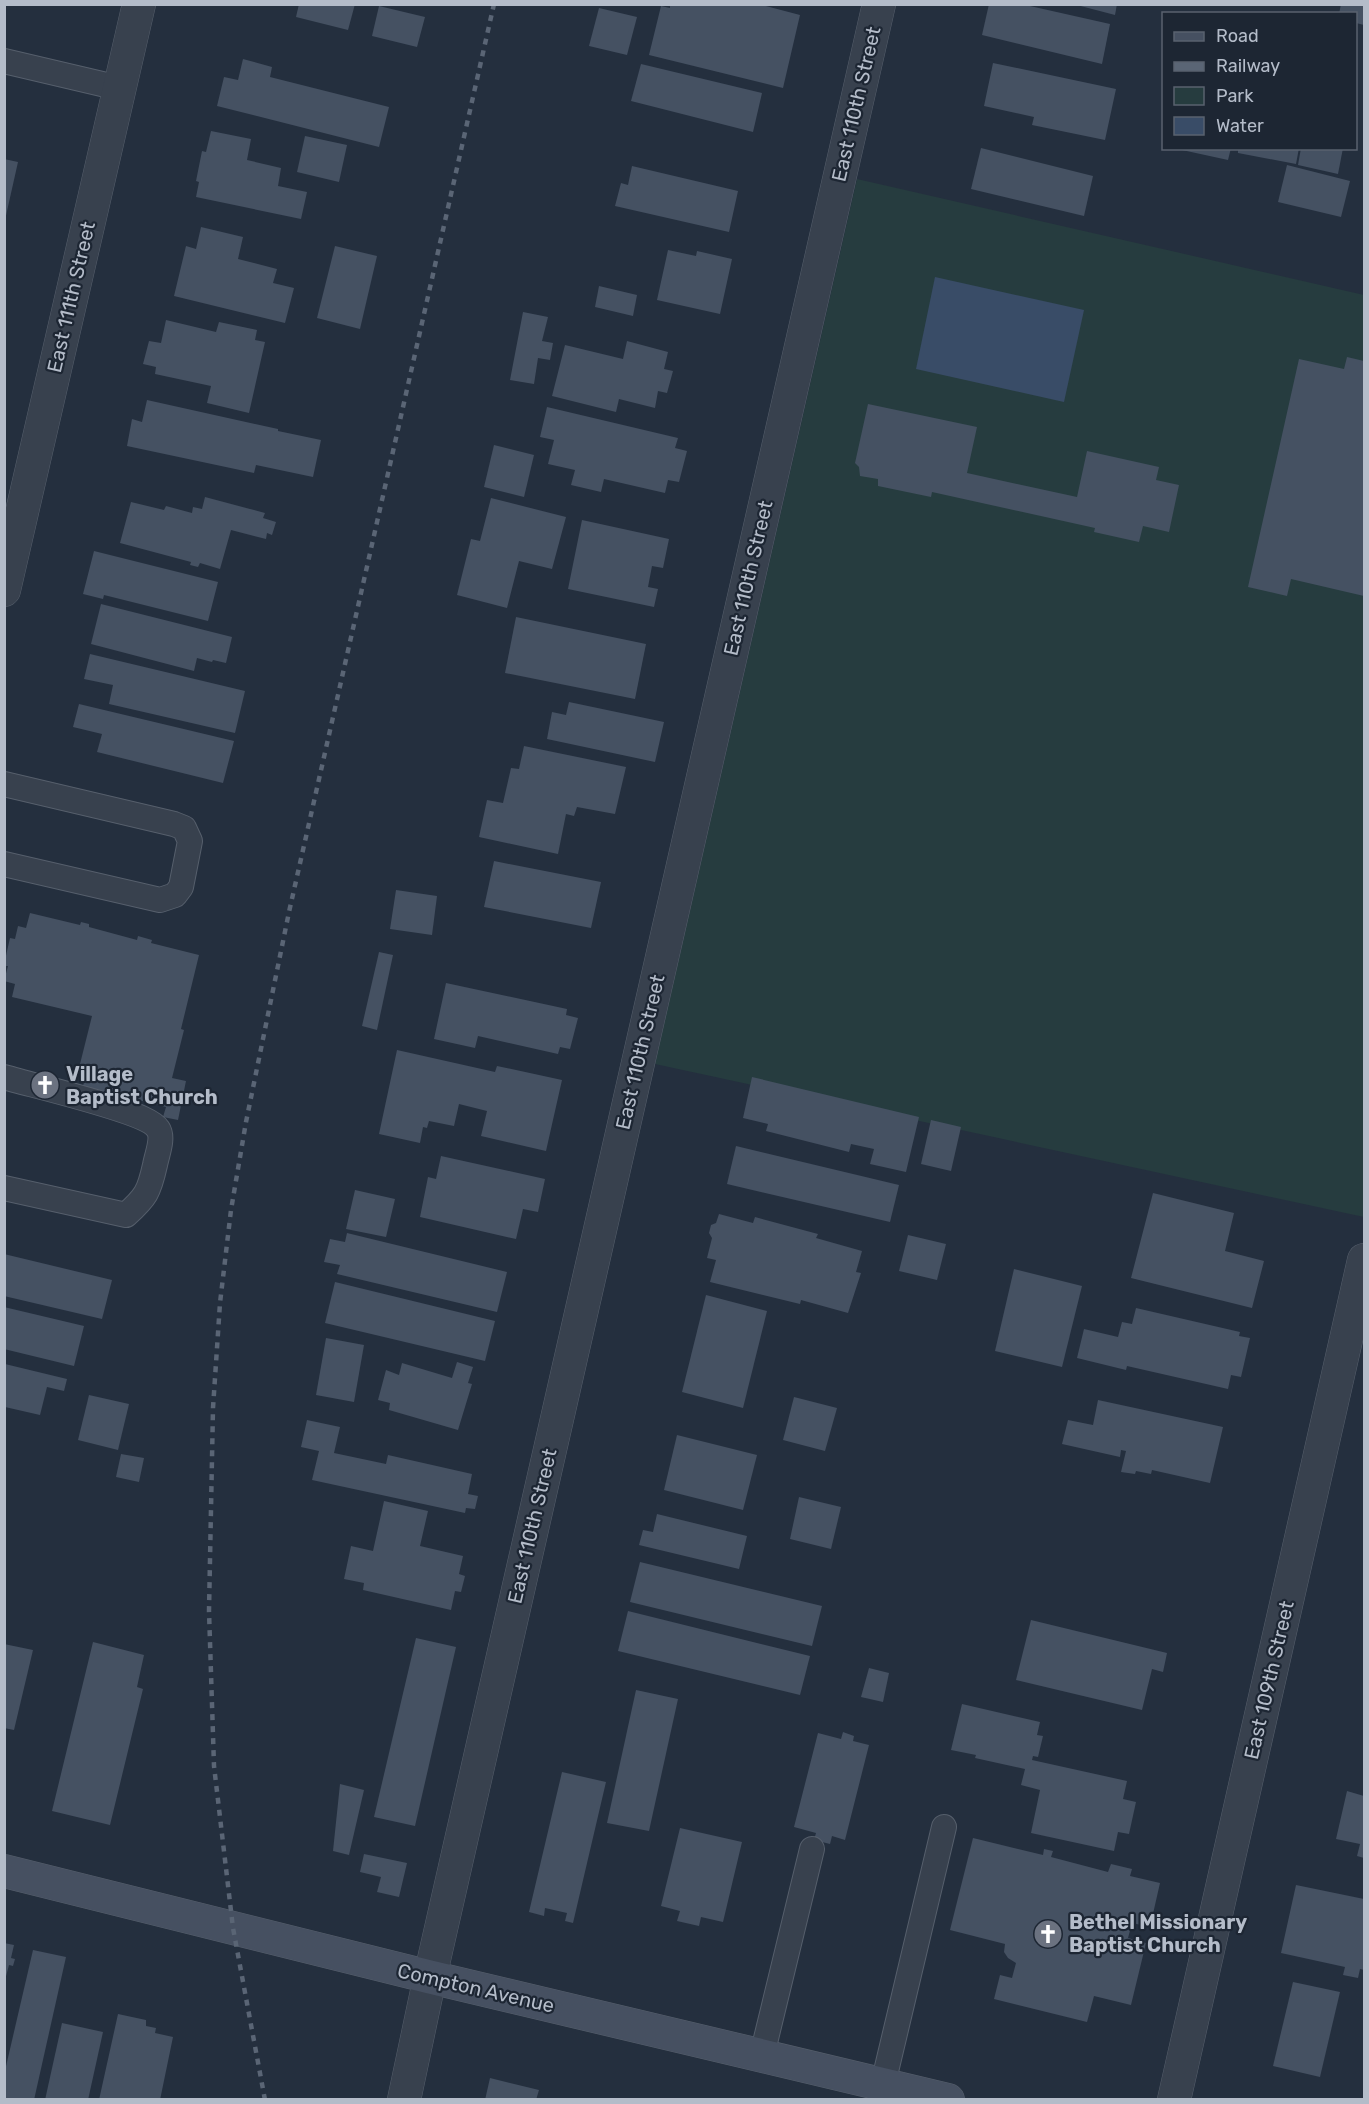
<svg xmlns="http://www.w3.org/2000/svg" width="1369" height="2104" viewBox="0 0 1369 2104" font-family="Rubik,sans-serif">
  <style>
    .green { fill: #263c3f }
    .water { fill: #394c67 }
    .building { fill: #455162 }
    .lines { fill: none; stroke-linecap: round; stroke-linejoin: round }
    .service-casing { stroke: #565f6c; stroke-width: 26 }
    .minor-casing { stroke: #565f6c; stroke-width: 34 }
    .secondary-casing { stroke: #565f6c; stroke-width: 34 }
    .service { stroke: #38414e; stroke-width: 24 }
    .minor { stroke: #38414e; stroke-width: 33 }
    .secondary { stroke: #465061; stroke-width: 33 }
    .rail { stroke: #5a6575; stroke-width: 4.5; stroke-dasharray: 6 6; stroke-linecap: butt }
    .labels { text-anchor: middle; stroke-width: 4.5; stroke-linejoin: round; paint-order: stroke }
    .street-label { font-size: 20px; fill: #b4bcc9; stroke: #1d2633 }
    .poi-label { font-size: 20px; font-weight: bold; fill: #b4bcc9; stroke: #1d2633; text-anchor: start }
  </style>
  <rect width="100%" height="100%" fill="#242f3e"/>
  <polygon class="green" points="857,179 1364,295 1364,1217 655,1064"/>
  <polygon class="water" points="935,277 1084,310 1064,402 916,369"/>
  <g class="building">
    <polygon points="299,4 355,4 348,30 296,17"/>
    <polygon points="670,4 758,4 800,15 783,88 649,55 661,6 670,8"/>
    <polygon points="989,4 1021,4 1110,24 1102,64 982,35"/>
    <polygon points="1073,4 1117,4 1115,15"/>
    <polygon points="1341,4 1364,4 1364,25 1356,23 1356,14 1339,14"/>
    <polygon points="379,6 425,17 417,47 372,36"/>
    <polygon points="599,8 637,17 627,55 589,46"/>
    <polygon points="243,59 272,67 270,77 389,107 379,147 217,106 224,77 238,80"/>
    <polygon points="993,63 1116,89 1105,140 1032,125 1034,117 984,106"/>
    <polygon points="641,64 762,93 753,132 631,101"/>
    <polygon points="211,131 251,139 247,160 281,168 278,186 307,192 301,219 196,197 199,182 196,181 202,151 206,152"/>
    <polygon points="305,136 347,145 339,182 297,172"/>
    <polygon points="981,148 1093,176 1084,216 971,189"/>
    <polygon points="1183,148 1231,148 1228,160 1182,150"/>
    <polygon points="1238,148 1299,148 1296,164 1238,153"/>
    <polygon points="1301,148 1343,148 1338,174 1298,165"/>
    <polygon points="4,159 18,162 5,220 4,220"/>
    <polygon points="1287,165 1350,181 1341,217 1278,202"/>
    <polygon points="632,166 738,191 729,232 615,206 621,183 628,185"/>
    <polygon points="201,227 243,237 238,259 277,269 273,283 294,288 285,323 174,296 186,246 196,249"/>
    <polygon points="335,246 377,256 360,329 317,318"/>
    <polygon points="668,250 696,256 697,251 732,259 720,314 657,300"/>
    <polygon points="599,286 637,295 633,316 595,307"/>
    <polygon points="523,312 548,317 542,341 553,343 550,360 538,358 534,384 510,380"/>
    <polygon points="166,320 216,332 219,322 257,330 255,340 265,342 249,413 207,403 211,386 155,374 156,367 143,364 149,341 161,343"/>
    <polygon points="627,341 668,352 664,369 673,371 667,393 658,391 655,408 619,399 616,412 552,396 565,345 623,359"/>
    <polygon points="1347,357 1364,361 1364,596 1291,579 1287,596 1248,587 1299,359 1344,369"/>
    <polygon points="147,400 278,429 278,431 321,440 313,477 256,465 254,473 127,446 132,419 142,422"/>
    <polygon points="868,404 977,427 967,473 1077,497 1087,451 1159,467 1156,480 1179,485 1169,532 1143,526 1139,542 1094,532 1095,528 932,492 931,497 878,486 878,479 860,476 859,467 855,463"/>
    <polygon points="547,407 678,438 675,448 687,451 679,482 668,480 665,493 604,479 601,492 571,485 575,470 548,464 554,440 540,437"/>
    <polygon points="494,445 534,455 524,497 484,487"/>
    <polygon points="205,497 265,513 263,518 276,522 272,535 267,533 266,539 231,530 220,569 200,563 198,567 190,565 191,562 120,543 131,502 164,510 166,506 192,513 193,507 202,509"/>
    <polygon points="491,498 566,517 552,569 519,561 507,608 457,595 471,539 480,541"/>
    <polygon points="582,520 669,539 663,568 652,566 648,587 658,589 654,607 568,589"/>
    <polygon points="94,551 218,582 208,621 104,595 103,599 83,594"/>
    <polygon points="101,604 232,637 226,663 213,660 212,662 197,658 194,671 91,644"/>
    <polygon points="516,617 646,644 635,699 505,673"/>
    <polygon points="90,654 245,691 235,733 109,704 113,685 84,679"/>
    <polygon points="569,702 664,722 655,762 547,739 552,712 566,715"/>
    <polygon points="79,704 234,741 223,783 97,752 102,734 73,727"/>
    <polygon points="524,746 626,767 615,814 577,807 574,816 566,814 558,854 479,837 487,800 503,803 511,768 519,769"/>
    <polygon points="494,861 601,882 591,928 484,907"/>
    <polygon points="396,890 437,896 432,935 390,929"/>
    <polygon points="30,913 80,925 81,922 89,924 89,927 137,940 138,936 152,940 151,943 199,955 181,1029 184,1030 172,1078 186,1081 178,1120 163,1117 166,1107 83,1086 87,1070 79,1068 92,1016 12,997 15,984 4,981 8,966 5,966 5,960 10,938 15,939 18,926 26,928"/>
    <polygon points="379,952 393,955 377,1030 362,1026"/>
    <polygon points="446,983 567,1009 566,1015 578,1018 570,1049 560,1047 558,1054 478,1036 475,1048 434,1039"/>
    <polygon points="397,1050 495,1072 497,1066 562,1080 546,1151 481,1136 487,1111 459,1104 454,1126 429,1121 427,1128 423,1127 420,1143 379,1134"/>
    <polygon points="752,1077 919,1117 906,1172 870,1164 874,1149 851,1144 849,1152 766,1131 768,1124 743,1118"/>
    <polygon points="931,1120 961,1127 951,1171 921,1164"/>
    <polygon points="736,1146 899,1185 890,1222 727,1184"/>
    <polygon points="441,1156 545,1179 538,1212 523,1209 516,1239 420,1217 428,1177 436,1179"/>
    <polygon points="355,1190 395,1199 386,1237 346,1229"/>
    <polygon points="1153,1193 1234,1213 1225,1251 1264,1261 1252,1308 1131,1278"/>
    <polygon points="719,1214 753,1223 755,1217 818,1234 816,1238 862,1251 856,1272 861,1273 848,1313 801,1300 800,1304 710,1282 716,1260 707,1258 712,1238 709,1233 711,1225 716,1223"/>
    <polygon points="347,1233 507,1272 497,1312 337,1274 340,1265 324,1262 330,1239 345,1242"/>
    <polygon points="908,1235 946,1244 937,1280 899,1271"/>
    <polygon points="4,1254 112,1280 102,1319 4,1296"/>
    <polygon points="1014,1269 1082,1286 1062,1367 995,1351"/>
    <polygon points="335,1282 495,1321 485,1361 325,1323"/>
    <polygon points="706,1295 767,1311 743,1408 682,1392"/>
    <polygon points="4,1307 84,1326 74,1366 4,1349"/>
    <polygon points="1136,1308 1240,1332 1239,1336 1250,1338 1241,1377 1231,1375 1228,1389 1127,1366 1126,1370 1077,1358 1084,1329 1118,1337 1122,1322 1132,1324"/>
    <polygon points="326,1338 364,1345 354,1402 316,1395"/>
    <polygon points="457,1362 473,1367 468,1383 472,1384 458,1430 389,1410 390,1403 378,1400 386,1370 399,1375 402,1363 452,1378"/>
    <polygon points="5,1364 67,1379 64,1391 47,1387 40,1415 5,1407"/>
    <polygon points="89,1395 129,1404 118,1450 78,1440"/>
    <polygon points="794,1397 837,1408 825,1451 783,1440"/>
    <polygon points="1098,1400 1223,1427 1210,1483 1152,1470 1151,1474 1136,1471 1135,1474 1121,1472 1126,1451 1121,1450 1120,1457 1062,1444 1068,1420 1093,1425"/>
    <polygon points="307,1420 340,1427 334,1453 386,1464 388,1455 472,1474 468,1494 478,1496 475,1509 466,1508 465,1513 312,1480 319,1451 301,1447"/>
    <polygon points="677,1435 757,1455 743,1510 664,1490"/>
    <polygon points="121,1454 144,1458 139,1482 116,1477"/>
    <polygon points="799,1497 841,1507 831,1549 790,1539"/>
    <polygon points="384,1501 428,1511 420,1546 463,1556 459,1574 465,1576 461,1592 455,1591 451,1610 363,1590 364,1583 344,1579 351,1546 373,1551"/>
    <polygon points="657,1514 747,1536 739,1569 639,1545 643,1530 653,1532"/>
    <polygon points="640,1562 822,1606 812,1646 630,1602"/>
    <polygon points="628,1611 810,1656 800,1695 618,1651"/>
    <polygon points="1031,1620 1167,1653 1163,1672 1152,1669 1142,1710 1016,1680"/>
    <polygon points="416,1638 456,1647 415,1826 374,1817"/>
    <polygon points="93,1642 144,1655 137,1687 143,1689 110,1825 52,1811"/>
    <polygon points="4,1644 33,1650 14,1730 4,1728"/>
    <polygon points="869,1668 889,1673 883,1702 861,1697"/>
    <polygon points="636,1690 678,1699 649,1831 607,1823"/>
    <polygon points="962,1704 1040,1722 1037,1735 1043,1736 1038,1757 1033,1756 1032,1760 1127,1781 1123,1799 1136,1802 1129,1834 1118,1832 1114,1851 1031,1833 1040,1790 1021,1785 1025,1769 975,1758 976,1755 951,1750"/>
    <polygon points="843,1732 854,1736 853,1741 869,1745 845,1840 832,1836 830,1844 814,1840 816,1833 794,1827 818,1733 841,1739"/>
    <polygon points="562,1772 606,1782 573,1923 565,1921 567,1913 545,1908 544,1916 529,1912"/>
    <polygon points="340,1784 364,1790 349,1855 333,1851"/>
    <polygon points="1347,1791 1364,1796 1364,1858 1357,1856 1360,1844 1336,1839"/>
    <polygon points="680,1828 742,1842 723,1922 701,1917 699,1926 677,1921 680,1911 661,1906"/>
    <polygon points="973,1838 1043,1855 1044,1849 1053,1851 1051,1857 1108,1872 1111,1864 1132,1869 1130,1876 1160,1883 1150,1927 1132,1923 1128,1938 1146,1943 1131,2005 1094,1996 1087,2022 994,1999 1000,1975 1012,1978 1016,1963 1008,1958 1004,1952 1005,1944 950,1930"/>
    <polygon points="364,1854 407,1863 399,1897 377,1892 381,1877 360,1872"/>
    <polygon points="1296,1885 1364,1899 1364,1970 1360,1969 1358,1978 1343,1975 1345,1967 1281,1953"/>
    <polygon points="4,1943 14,1945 11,1958 15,1959 13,1966 9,1965 5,1980"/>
    <polygon points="33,1950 66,1957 34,2100 4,2100 4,2075"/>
    <polygon points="1293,1982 1340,1992 1320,2077 1273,2066"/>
    <polygon points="118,2014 146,2020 146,2026 156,2028 155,2033 173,2037 160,2100 99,2100"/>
    <polygon points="62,2023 103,2032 88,2100 45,2100"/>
    <polygon points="490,2078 539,2090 536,2100 485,2100"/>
  </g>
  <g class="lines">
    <g class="service-casing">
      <g id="service">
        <polyline points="4,61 119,88"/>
        <polyline points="4,784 174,824 184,828 190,841 181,887 175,895 160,900 4,864"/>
        <path d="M 4,1077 C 30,1085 147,1111 158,1129 C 164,1138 157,1154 155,1165 C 149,1192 146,1197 126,1215 L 4,1188"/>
        <polyline points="762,2055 812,1849"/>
        <polyline points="883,2084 944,1827"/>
      </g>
    </g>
    <g class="minor-casing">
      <g id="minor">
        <polyline points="4,590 139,4"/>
        <polyline points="404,2100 430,1977 879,4"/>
        <polyline points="1174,2100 1364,1260"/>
      </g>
    </g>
    <g class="secondary-casing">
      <polyline id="secondary" points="4,1871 430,1977 948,2100"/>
    </g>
    <use href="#service" class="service"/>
    <use href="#minor" class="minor"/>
    <use href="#secondary" class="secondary"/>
    <polyline class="rail" points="265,2100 233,1928 214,1766 209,1611 213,1408 220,1303 231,1210 246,1122 289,912 494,4"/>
  </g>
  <defs>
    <g id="church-disc" transform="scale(1.5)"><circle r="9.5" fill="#6b7280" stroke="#1d2633"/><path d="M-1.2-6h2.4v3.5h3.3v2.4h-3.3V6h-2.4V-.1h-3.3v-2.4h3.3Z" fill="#fff"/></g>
  </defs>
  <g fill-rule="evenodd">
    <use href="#church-disc" x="45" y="1085"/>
    <use href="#church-disc" x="1048" y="1934"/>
  </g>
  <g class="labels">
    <g class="street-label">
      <text transform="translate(856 104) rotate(-77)" y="7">East 110th Street</text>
      <text transform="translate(71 297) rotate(-77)" y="7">East 111th Street</text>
      <text transform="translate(748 578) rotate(-77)" y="7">East 110th Street</text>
      <text transform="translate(640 1052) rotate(-77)" y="7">East 110th Street</text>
      <text transform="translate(532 1526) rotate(-77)" y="7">East 110th Street</text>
      <text transform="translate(1269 1680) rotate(-77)" y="7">East 109th Street</text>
      <text transform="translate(476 1988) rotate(13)" y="7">Compton Avenue</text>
    </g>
    <g class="poi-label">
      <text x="66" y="1081">Village<tspan x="66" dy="23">Baptist Church</tspan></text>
      <text x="1069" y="1929">Bethel Missionary<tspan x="1069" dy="23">Baptist Church</tspan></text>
    </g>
  </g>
  <rect width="1369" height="2104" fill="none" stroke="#b4bcc9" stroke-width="12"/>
  <rect x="1162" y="12" width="195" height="138" fill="#1d2633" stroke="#59626f" stroke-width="1.5"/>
  <rect x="1174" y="32" width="30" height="9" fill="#465061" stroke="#59626f" stroke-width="1.5"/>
  <text x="1216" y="42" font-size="18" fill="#b4bcc9">Road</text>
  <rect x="1174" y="62" width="30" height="9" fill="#5a6575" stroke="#59626f" stroke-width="1.5"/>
  <text x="1216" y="72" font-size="18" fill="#b4bcc9">Railway</text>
  <rect x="1174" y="87" width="30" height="18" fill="#263c3f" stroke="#59626f" stroke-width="1.5"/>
  <text x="1216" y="102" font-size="18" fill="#b4bcc9">Park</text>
  <rect x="1174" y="117" width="30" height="18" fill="#394c67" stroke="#59626f" stroke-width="1.5"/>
  <text x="1216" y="132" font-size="18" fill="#b4bcc9">Water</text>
</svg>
